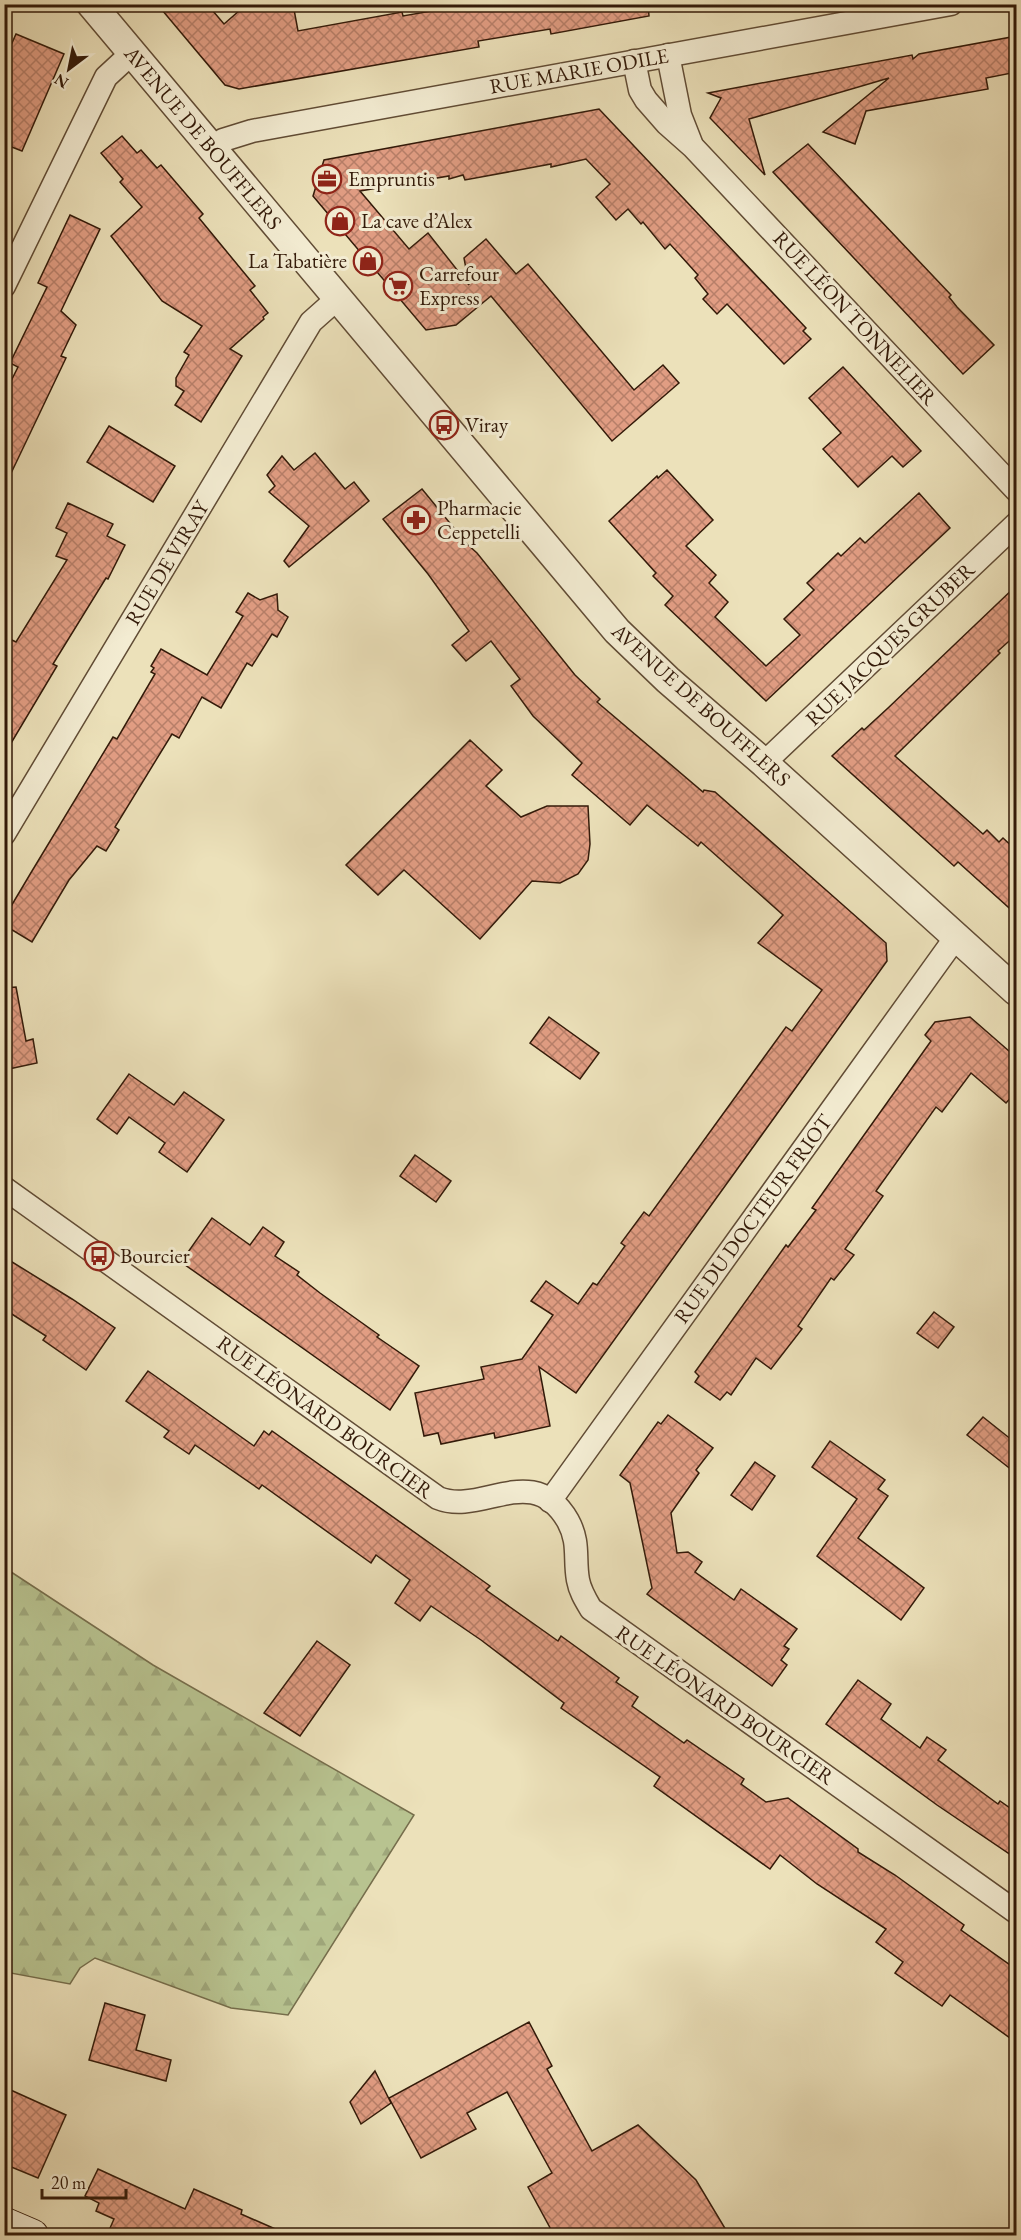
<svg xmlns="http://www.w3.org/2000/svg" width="1021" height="2240" viewBox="0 0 1021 2240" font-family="'EB Garamond',serif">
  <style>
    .forest { fill: url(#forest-firs); stroke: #766e4c; stroke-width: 1.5 }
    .building { fill: url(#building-cross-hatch); stroke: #331a09; stroke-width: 1.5 }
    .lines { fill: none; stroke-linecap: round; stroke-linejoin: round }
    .minor-casing { stroke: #614c35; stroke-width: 25 }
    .tertiary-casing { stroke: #614c35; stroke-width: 31 }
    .secondary-casing { stroke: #331a09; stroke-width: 35 }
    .minor { stroke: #f3ecd2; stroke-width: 22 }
    .tertiary { stroke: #f3ecd2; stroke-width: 28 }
    .secondary { stroke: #f3ecd2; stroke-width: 33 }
    .labels { text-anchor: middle; stroke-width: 6; stroke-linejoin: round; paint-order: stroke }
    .street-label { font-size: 21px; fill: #331a09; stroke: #f3ecd2 }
    .poi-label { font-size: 21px; fill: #331a09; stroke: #f3ecd2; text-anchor: start }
  </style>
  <defs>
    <pattern id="forest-firs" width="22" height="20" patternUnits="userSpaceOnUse" patternTransform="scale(1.5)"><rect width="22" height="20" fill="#b8c390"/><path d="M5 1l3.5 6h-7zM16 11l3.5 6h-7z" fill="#9fa77b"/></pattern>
    <pattern id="building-cross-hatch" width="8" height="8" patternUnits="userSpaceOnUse" patternTransform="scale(1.5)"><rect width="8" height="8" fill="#e19d83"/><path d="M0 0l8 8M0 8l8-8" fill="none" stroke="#b77f69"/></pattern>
  </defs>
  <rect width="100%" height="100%" fill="#ece1ba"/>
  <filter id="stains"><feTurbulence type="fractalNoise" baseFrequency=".00333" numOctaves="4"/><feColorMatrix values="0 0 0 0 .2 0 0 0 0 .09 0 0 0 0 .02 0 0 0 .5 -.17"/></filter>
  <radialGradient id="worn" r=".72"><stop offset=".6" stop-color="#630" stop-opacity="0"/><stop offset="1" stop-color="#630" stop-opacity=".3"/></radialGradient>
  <polygon class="forest" points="5,1568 153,1665 414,1815 288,2015 231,2008 95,1958 80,1968 70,1984 5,1972"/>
  <g class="building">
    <polygon points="157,4 207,4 224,24 247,4 293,4 298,31 402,12 403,16 472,4 648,4 649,16 551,34 550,29 478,41 479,47 239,89 225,85"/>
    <polygon points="16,34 64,54 22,151 4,144 4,61"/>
    <polygon points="1017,36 1017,72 986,78 988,89 866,111 855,144 823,132 889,78 749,119 765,175 710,118 721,98 708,93 912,55 913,59 919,54"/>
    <polygon points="599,109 806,328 803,331 811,339 784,364 727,304 717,314 703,299 708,294 695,278 698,275 670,244 665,249 643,222 641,224 628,209 616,220 596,197 610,184 586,159 551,167 551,164 465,180 463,175 449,179 449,176 360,191 409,249 428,233 469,285 464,258 486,239 516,274 528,264 634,390 663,365 679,383 612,441 491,296 456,325 426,330 313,196 324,160"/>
    <polygon points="122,136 137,153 141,150 157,168 161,165 203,214 199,218 255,286 250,290 268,313 263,317 264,319 230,349 242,356 201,422 175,405 184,391 176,386 176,378 189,355 184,352 202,326 162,301 111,236 142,207 120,182 123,179 101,153"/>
    <polygon points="808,144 951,295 949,297 957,307 994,345 963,374 773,172"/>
    <polygon points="70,215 100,229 61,311 76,325 61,356 66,358 4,488 4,395 18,367 10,363 47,287 38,283"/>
    <polygon points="843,367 921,451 903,467 892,456 858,487 823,449 841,433 809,398"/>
    <polygon points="109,426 175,466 153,502 87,462"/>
    <polygon points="315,453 345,489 354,482 369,501 289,567 284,561 309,526 269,492 275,486 267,475 282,456 294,470"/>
    <polygon points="667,470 713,520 686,546 716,575 709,583 728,602 715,617 766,666 800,635 784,619 814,590 807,583 838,553 841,556 860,538 865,543 919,493 950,528 766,701 665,605 673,596 653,576 656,573 609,521 657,476 658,478"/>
    <polygon points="422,489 467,544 477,553 575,675 600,699 597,702 703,792 704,790 715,792 886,943 887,961 576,1393 539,1367 550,1426 495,1438 494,1433 441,1444 438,1433 424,1436 415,1393 484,1379 481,1367 522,1359 553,1315 531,1301 546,1281 578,1304 593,1283 597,1285 625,1246 621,1243 644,1212 649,1216 786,1027 792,1031 822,990 758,943 783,915 701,842 698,846 647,805 630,825 572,775 582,763 533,716 511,686 520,679 491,641 466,661 452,645 469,631 428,574 383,519"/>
    <polygon points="68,503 113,524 107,536 125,545 108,579 106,578 53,664 57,666 4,755 4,652 12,640 16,642 67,560 56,556 67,533 56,528"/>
    <polygon points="1017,585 1017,634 998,651 1000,653 895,756 983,834 987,830 999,842 1003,838 1017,851 1017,915 958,862 954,866 832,756 862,728 864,730 888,708"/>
    <polygon points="248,593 260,600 277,594 278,610 288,617 277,637 272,634 252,666 247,663 221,708 202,697 179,738 172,734 115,827 119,830 106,851 97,846 69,880 32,942 4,925 4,918 32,871 113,737 117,739 155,674 151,672 154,668 151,666 161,649 207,675 243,616 236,612"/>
    <polygon points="470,740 502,770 486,786 521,817 547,806 588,806 590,844 588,860 578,874 560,883 532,881 480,939 404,870 378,895 346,865"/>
    <polygon points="16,987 26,1041 33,1039 37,1063 4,1070 4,988"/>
    <polygon points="549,1017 599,1053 580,1079 530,1043"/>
    <polygon points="970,1017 1017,1058 1017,1091 1006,1103 971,1073 942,1112 936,1107 876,1191 883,1196 845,1249 854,1255 834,1280 831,1278 798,1326 802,1329 771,1369 756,1358 731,1395 727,1392 720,1400 695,1382 699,1376 695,1372 786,1245 788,1247 816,1210 812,1208 931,1041 925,1035 935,1022"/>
    <polygon points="129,1074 174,1105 184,1092 224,1120 187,1172 159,1152 165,1143 129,1117 117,1134 97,1119"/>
    <polygon points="415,1155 451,1181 436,1202 400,1176"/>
    <polygon points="212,1218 250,1245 263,1227 284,1242 275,1256 299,1272 297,1275 320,1293 379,1335 377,1337 419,1366 390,1410 181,1262"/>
    <polygon points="4,1257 72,1299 115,1328 86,1370 43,1340 46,1336 4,1309"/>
    <polygon points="934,1312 954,1327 938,1348 917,1333"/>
    <polygon points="148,1371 254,1446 264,1431 269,1435 272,1431 469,1571 490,1586 486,1590 558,1641 561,1636 619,1678 616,1682 638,1697 632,1706 684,1743 687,1740 744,1779 741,1784 766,1802 788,1798 858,1849 858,1852 895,1875 964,1925 961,1930 1017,1970 1017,2043 950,1995 942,2006 895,1973 903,1962 876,1942 886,1929 817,1884 780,1855 770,1869 654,1786 660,1777 561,1708 564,1703 481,1640 431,1606 420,1621 395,1603 410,1580 376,1555 371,1563 262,1485 259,1489 195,1445 189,1454 164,1437 169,1431 126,1401"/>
    <polygon points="668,1415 713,1448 696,1470 699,1473 671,1513 677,1553 688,1552 702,1562 695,1572 734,1600 741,1589 797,1629 784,1646 789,1649 781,1660 787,1665 772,1686 647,1594 652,1588 630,1483 620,1475 658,1422 661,1424"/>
    <polygon points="983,1417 1017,1444 1017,1474 967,1435"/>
    <polygon points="830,1441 885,1480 878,1489 888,1496 858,1538 924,1588 901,1620 817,1556 857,1499 812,1467"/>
    <polygon points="755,1462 775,1476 752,1510 731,1495"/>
    <polygon points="317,1641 350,1665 300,1736 264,1713"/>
    <polygon points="858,1680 891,1704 881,1719 920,1748 927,1737 946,1750 938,1760 998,1804 1000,1801 1017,1813 1017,1859 937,1805 826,1724"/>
    <polygon points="105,2003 145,2015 136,2050 171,2060 166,2081 89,2060"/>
    <polygon points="529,2022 552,2066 547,2069 592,2151 638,2125 696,2180 729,2235 554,2235 528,2187 552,2173 507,2092 467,2113 476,2129 421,2158 389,2098"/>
    <polygon points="375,2071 391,2103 361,2124 350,2102"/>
    <polygon points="4,2087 66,2115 38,2178 4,2164"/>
    <polygon points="98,2169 185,2209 194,2189 242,2210 241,2214 289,2235 107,2235 114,2219 96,2211 99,2203 85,2196"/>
  </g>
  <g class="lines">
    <g class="minor-casing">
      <g id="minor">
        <polyline points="668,55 680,115 691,143"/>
        <polyline points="634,61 640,90 646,100 667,124 693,147 1016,490"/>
        <polyline points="211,149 223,140 252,131 951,4"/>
        <polyline points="4,286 106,77 132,53"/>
        <polyline points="764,763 1016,524"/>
        <polyline points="4,834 305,332 311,322 338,298"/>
        <path d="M 4,1188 L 438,1498 C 482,1516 533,1460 568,1521 C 580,1543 574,1558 578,1580 C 580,1591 585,1599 591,1609 L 1016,1912"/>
        <polyline points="550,1501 956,937"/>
      </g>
    </g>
    <g class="tertiary-casing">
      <polyline id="tertiary" points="91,4 617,631 668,680 764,763 1016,991"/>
    </g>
    <g class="secondary-casing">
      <polyline id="secondary" points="4,2224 32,2236"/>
    </g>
    <use href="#minor" class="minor"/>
    <use href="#tertiary" class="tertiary"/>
    <use href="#secondary" class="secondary"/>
  </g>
  <defs>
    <g id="office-ring" transform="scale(1.5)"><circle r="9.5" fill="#f3ecd2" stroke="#8f2418" stroke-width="1.5"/><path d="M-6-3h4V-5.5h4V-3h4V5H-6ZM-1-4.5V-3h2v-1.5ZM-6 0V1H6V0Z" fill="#8f2418"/></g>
    <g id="shop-ring" transform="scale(1.5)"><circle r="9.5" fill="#f3ecd2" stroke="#8f2418" stroke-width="1.5"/><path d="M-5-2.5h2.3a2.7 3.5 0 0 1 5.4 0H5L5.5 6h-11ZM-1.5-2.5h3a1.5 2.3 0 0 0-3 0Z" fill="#8f2418"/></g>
    <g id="supermarket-ring" transform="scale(1.5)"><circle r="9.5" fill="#f3ecd2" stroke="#8f2418" stroke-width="1.5"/><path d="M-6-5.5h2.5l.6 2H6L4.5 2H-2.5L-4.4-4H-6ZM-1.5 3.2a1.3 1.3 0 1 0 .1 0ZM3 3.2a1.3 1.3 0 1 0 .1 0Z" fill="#8f2418"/></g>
    <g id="bus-ring" transform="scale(1.5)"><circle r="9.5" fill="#f3ecd2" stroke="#8f2418" stroke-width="1.5"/><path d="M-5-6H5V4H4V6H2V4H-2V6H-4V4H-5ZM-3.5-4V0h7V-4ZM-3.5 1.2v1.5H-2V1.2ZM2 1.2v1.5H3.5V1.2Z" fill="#8f2418"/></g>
    <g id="pharmacy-ring" transform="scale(1.5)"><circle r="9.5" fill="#f3ecd2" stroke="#8f2418" stroke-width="1.5"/><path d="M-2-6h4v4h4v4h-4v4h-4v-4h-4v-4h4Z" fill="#8f2418"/></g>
  </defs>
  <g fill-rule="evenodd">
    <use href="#office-ring" x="327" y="179"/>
    <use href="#shop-ring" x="340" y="221"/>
    <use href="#shop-ring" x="368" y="261"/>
    <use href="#supermarket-ring" x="398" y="286"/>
    <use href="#bus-ring" x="444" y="425"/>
    <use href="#pharmacy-ring" x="416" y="520"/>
    <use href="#bus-ring" x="99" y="1256"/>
  </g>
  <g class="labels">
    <g class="street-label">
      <text transform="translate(579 71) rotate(-10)" y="7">RUE MARIE ODILE</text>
      <text transform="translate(203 138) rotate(50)" y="7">AVENUE DE BOUFFLERS</text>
      <text transform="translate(855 318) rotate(47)" y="7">RUE LÉON TONNELIER</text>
      <text transform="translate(167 563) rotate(-59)" y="7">RUE DE VIRAY</text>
      <text transform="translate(890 644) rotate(-44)" y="7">RUE JACQUES GRUBER</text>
      <text transform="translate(701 705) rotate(42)" y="7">AVENUE DE BOUFFLERS</text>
      <text transform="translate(753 1219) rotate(-54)" y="7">RUE DU DOCTEUR FRIOT</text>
      <text transform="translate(325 1417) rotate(36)" y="7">RUE LÉONARD BOURCIER</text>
      <text transform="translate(725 1705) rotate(35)" y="7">RUE LÉONARD BOURCIER</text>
    </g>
    <g class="poi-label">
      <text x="348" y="186">Empruntis</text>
      <text x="361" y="228">La cave d’Alex</text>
      <text x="347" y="268" text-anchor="end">La Tabatière</text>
      <text x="419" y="281">Carrefour<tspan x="419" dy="24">Express</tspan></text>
      <text x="465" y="432">Viray</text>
      <text x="437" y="515">Pharmacie<tspan x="437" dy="24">Ceppetelli</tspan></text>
      <text x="120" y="1263">Bourcier</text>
    </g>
  </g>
  <rect width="1021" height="2240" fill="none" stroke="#ece1ba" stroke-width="24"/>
  <rect x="6" y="6" width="1009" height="2228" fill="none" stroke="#331a09" stroke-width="3"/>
  <rect x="12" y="12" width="997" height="2216" fill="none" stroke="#331a09" stroke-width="1.5"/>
  <g transform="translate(69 69) rotate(212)" stroke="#f3ecd2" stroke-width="4.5" paint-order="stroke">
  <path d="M0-4.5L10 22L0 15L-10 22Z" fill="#331a09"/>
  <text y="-9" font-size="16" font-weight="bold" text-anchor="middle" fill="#331a09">N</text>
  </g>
  <path d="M42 2189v9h84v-9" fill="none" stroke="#331a09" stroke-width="3"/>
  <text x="51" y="2189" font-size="18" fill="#331a09" stroke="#f3ecd2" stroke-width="4.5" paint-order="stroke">20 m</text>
  <rect width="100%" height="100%" filter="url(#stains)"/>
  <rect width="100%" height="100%" fill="url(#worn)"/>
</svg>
